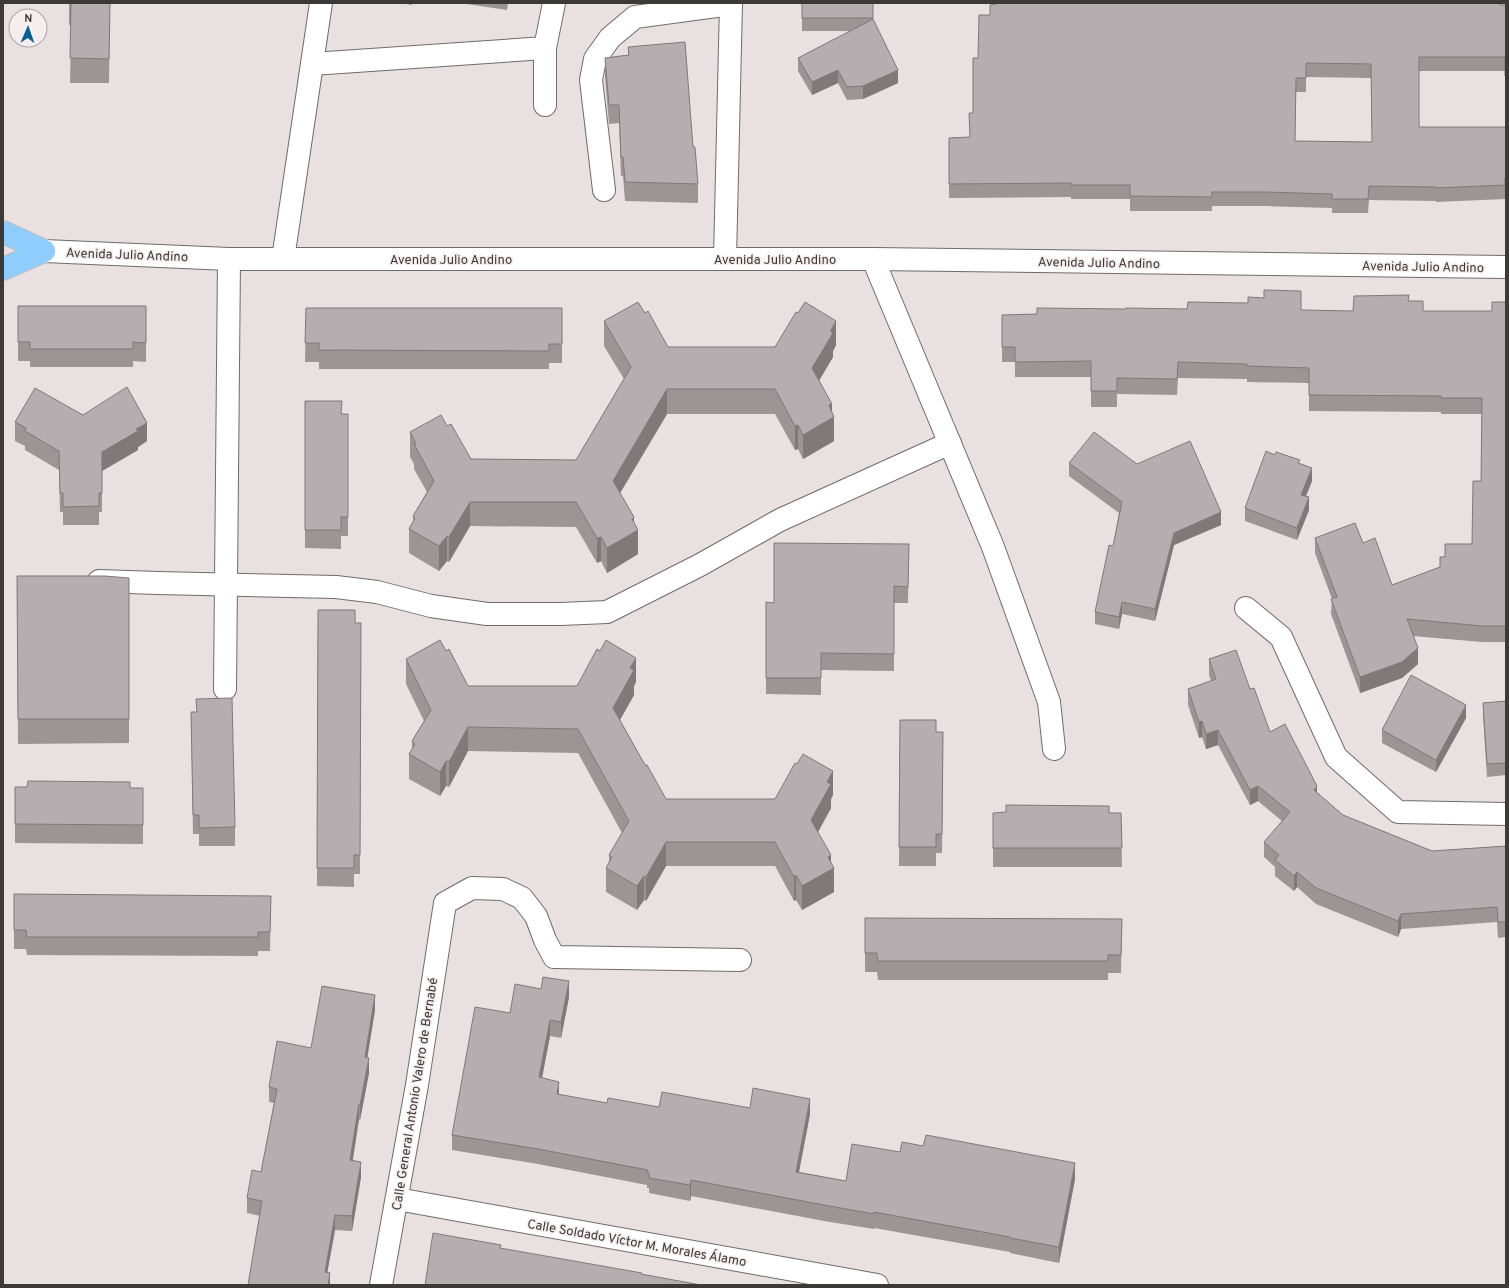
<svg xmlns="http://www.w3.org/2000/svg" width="1509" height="1288" viewBox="0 0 1509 1288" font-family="Overpass,sans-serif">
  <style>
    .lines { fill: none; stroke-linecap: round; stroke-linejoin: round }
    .minor-casing { stroke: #716a6b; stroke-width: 24 }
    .highway-casing { stroke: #c1c0c0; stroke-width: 24 }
    .minor { stroke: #fff; stroke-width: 22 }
    .highway { stroke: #8ecdfd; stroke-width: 22 }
    .wall { fill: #9c9596; fill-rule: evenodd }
    .shaded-wall { fill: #7f797a }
    .building { fill: #b5adaf; stroke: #7f797a; fill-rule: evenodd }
    .labels { text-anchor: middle; stroke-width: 3; stroke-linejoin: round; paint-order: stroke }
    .street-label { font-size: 13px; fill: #3c3939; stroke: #f5edee }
  </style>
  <rect width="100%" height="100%" fill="#e8e0e1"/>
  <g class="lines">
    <g class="minor-casing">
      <g id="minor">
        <polyline points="312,64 545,48 554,3"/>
        <polyline points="545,105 545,48"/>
        <polyline points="604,190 591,80 595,59 610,38 635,17 731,4"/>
        <polyline points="44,251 229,259 873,259 1506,267"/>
        <polyline points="283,259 321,3"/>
        <polyline points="725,259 731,3"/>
        <polyline points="873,259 993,547 1049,702 1054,749"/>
        <polyline points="99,581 158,583 336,587 377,592 431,606 487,614 561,614 607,612 700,565 780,520 950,443"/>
        <polyline points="1246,608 1281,637 1336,757 1398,812 1506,814"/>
        <polyline points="225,689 229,259"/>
        <polyline points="397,1199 877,1285"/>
        <polyline points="381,1285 417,1085 445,903 472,888 503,889 522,898 536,916 545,940 554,957 740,960"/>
      </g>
    </g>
    <g class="highway-casing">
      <g id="highway">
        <polyline points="3,232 44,251"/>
        <polyline points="3,269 44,251"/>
      </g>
    </g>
    <use href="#minor" class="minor"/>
    <use href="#highway" class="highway"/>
  </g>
  <g class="wall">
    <polygon points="69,3 110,3 109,83 70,83 71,25 69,25"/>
    <polygon points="400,3 412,3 412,5"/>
    <polygon points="460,3 508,3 507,10"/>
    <polygon points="802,3 873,3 873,19 898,83 863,99 847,100 838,83 812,95 798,71 798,58 851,31 802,31"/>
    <path d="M 996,4 L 1506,5 L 1506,90 L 1505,90 L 1505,71 L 1419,71 L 1419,127 L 1506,127 L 1506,192 L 1505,192 L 1505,199 L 1436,202 L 1436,201 L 1369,200 L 1368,213 L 1332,213 L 1332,208 L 1265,206 L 1212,206 L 1212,211 L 1130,211 L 1130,199 L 1071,199 L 1071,197 L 949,198 L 949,138 L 970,137 L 973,113 L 978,58 L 990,15 ZM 1306,77 L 1371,78 L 1372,142 L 1295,141 L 1296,92 L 1306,92 Z"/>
    <polygon points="628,47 693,147 698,184 698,203 625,201 623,176 621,176 619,123 609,124 605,77 605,58 628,55"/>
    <polygon points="1409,301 1423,311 1492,311 1506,302 1506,642 1482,642 1413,636 1418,664 1402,678 1360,693 1331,614 1332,599 1315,553 1315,538 1363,543 1392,585 1440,567 1445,557 1472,544 1481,481 1482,414 1441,414 1441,412 1309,411 1309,383 1247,382 1247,379 1178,378 1177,395 1117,394 1117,407 1091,407 1091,377 1015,377 1015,362 1002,362 1002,315 1037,314 1187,309 1353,311"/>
    <polygon points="18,306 146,306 146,362 133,361 133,367 30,367 30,361 18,361"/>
    <polygon points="306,308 562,308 562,363 549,363 549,369 319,369 319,362 305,362"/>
    <polygon points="645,313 668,347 775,347 836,345 833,351 833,357 819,381 832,412 834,441 803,459 798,449 795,450 775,414 667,414 620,493 634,523 638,554 607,573 601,561 597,563 576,527 470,526 449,562 447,561 439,571 409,553 409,529 413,522 413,516 427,492 414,469 414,464 410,457 410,432 447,426 471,459 576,460 624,379 604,346 604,321"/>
    <polygon points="305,401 342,414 348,414 348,536 341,536 341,549 305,548"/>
    <polygon points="83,415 147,441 138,447 138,450 102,471 102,512 99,512 99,525 63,525 63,512 60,512 59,470 25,450 25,446 15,441 15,422"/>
    <polygon points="1069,463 1137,464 1221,525 1174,545 1155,621 1122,614 1119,629 1095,624 1095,612 1113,546 1119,513 1069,476"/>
    <polygon points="1300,463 1312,481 1306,496 1309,510 1297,540 1245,521 1245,508"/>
    <polygon points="909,544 908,603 894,603 894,671 821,670 821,695 766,694 766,602 774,603"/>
    <polygon points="17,576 129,578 129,743 18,744"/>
    <polygon points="318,610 355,623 361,623 360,874 354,874 354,887 317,886"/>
    <polygon points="446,651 468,686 577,686 636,682 634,686 634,695 620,720 645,765 666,799 775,799 833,795 831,799 831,808 818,832 831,862 834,892 802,910 796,900 794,901 775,866 666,866 646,901 644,900 637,910 606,892 606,868 609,863 609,855 622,833 578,753 468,751 449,787 446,786 440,796 409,779 409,754 412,750 412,741 424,721 406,684 406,659"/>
    <polygon points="1209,659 1250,689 1270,732 1317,793 1343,815 1432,851 1506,846 1506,937 1498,938 1497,922 1401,929 1398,937 1316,904 1297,887 1294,891 1275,876 1275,867 1264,857 1264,842 1282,821 1258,801 1250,805 1218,745 1206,749 1202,737 1199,738 1188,705 1188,689 1211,681 1209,675"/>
    <polygon points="1506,701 1506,775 1487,777 1483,716 1483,703"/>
    <polygon points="191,712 235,827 235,846 199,846 199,834 193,834"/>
    <polygon points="1466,718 1436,772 1382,743 1382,730"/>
    <polygon points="900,720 936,732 943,732 942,853 936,853 936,866 899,866"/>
    <polygon points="15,787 143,788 143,844 15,843"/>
    <polygon points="993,813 1121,813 1122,867 993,867"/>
    <polygon points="14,894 271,896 270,951 258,951 258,956 27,955 26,949 14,949"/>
    <polygon points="865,918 1122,919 1121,973 1108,973 1108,980 878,980 877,972 865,972"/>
    <polygon points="569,997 561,1038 550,1036 542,1078 559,1095 607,1103 659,1107 750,1108 810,1114 799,1172 846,1181 900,1152 1075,1179 1059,1263 1010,1253 1010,1252 874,1228 874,1229 824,1221 691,1196 690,1201 649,1193 649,1188 647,1188 647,1185 538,1164 452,1150 452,1135 510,1013"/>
    <polygon points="375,1010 367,1057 369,1073 360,1120 359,1119 353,1160 361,1177 352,1231 335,1230 327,1273 330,1285 260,1216 247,1213 247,1198 261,1172 274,1103 269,1102 269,1087 311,1048"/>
  </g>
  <g class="shaded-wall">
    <polygon points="838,70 838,83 812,95 812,82"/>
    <polygon points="898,70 898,83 863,99 863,86"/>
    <polygon points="836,321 836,345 833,351 833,357 812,392 812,368"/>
    <polygon points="667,389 667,414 613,505 613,481"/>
    <polygon points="832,404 832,418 834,417 834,441 803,459 803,435 829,405"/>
    <polygon points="147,423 147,441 138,447 138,450 102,471 102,452 136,429"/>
    <polygon points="798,425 798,449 795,450 795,426"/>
    <polygon points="1312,468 1312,481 1301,508 1301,495"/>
    <polygon points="1309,497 1309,510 1297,540 1297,528"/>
    <polygon points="470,502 470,526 449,562 449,537"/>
    <polygon points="1221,512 1221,525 1174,545 1155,621 1155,609 1174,533"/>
    <polygon points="634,517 634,532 638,530 638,554 607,573 607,548 632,519"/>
    <polygon points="447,536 447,561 439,571 439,546"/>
    <polygon points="601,537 601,561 597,563 597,538"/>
    <polygon points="1122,602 1122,614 1119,629 1119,617"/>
    <polygon points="1418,648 1418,664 1402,678 1360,693 1360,677"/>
    <polygon points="636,658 636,682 634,686 634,695 613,732 613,708 630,668"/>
    <polygon points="1466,705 1466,718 1436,772 1436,760"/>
    <polygon points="1202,721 1202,737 1199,738 1199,722"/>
    <polygon points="468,727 468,751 449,787 449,762"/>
    <polygon points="1218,730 1218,745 1206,749 1206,734"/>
    <polygon points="446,761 446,786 440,796 440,772"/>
    <polygon points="833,771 833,795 831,799 831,808 811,845 811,820 827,782"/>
    <polygon points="1258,786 1258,801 1250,805 1250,790"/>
    <polygon points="1317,786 1317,801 1314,790"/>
    <polygon points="666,842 666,866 646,901 646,877"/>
    <polygon points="831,855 831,869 834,868 834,892 802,910 802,886 828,857"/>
    <polygon points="1297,872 1297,887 1294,891 1294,876"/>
    <polygon points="796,875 796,900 794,901 794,877"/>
    <polygon points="644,876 644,900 637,910 637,886"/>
    <polygon points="1401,914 1401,929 1398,937 1398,921"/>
    <polygon points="569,981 569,997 561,1038 561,1022"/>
    <polygon points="375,995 375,1010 365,1072 365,1057"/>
    <polygon points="550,1020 550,1036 539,1093 539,1077"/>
    <polygon points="369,1058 369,1073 360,1120 360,1105"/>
    <polygon points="559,1082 559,1097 557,1094"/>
    <polygon points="810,1099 810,1114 796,1187 796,1172"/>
    <polygon points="359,1104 359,1119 350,1175 350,1160"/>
    <polygon points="361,1162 361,1177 352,1231 352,1216"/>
    <polygon points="1075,1163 1075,1179 1059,1263 1059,1247"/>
    <polygon points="691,1180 691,1196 690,1201 690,1185"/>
    <polygon points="335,1215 335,1230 325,1285 325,1272"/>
    <polygon points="330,1273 330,1285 328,1285"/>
  </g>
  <g class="building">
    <polygon points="71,3 110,3 109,59 70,58"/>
    <rect x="802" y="3" width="71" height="15"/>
    <path d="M 996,3 L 1500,3 L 1500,5 L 1506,5 L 1506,76 L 1505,76 L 1505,57 L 1419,57 L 1419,127 L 1506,127 L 1506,178 L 1505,178 L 1505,185 L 1436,188 L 1436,187 L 1369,186 L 1368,199 L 1332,199 L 1332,194 L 1265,192 L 1212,192 L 1212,197 L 1130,196 L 1130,185 L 1071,185 L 1071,183 L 949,184 L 949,138 L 970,137 L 969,113 L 973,113 L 973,58 L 978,58 L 979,15 L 990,15 L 990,5 L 996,4 ZM 1306,63 L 1371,64 L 1372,142 L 1295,141 L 1296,78 L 1306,78 Z"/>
    <polygon points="873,19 898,70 863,86 847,87 838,70 812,82 798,58"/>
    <polygon points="685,42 693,147 695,147 698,184 625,182 623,157 621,157 619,105 609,105 605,58 629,55 628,47"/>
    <polygon points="1264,290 1301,291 1301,310 1353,311 1354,296 1409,295 1408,301 1423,301 1423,311 1492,311 1492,302 1506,302 1506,626 1482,626 1407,619 1418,648 1402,662 1360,677 1331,599 1337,597 1315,538 1355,523 1363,543 1375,538 1392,585 1440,567 1440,557 1445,557 1445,544 1472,544 1473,481 1481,481 1482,398 1441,398 1441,396 1309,395 1309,368 1247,366 1247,364 1178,362 1177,379 1117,378 1117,391 1091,391 1091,361 1015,362 1015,347 1002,347 1002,315 1037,314 1037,308 1126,309 1126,308 1187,309 1188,302 1248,303 1248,297 1264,298"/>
    <polygon points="638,302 645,313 648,311 668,347 775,347 796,312 798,313 805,302 836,321 830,331 833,333 812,368 832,404 829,405 834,417 803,435 798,425 795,426 775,389 667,389 613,481 634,517 632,519 638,530 607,548 601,537 597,538 576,502 470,502 449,537 447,536 439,546 409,529 415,518 413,516 434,481 414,444 416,444 410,432 441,415 447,426 451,424 471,459 576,460 631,367 604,321"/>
    <polygon points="18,306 146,306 146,343 133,342 133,349 30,349 30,342 18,342"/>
    <polygon points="306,308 562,308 562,344 549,344 549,351 319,350 319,343 305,343"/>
    <polygon points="127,387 147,423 136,429 138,431 102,452 102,493 99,493 99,506 63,507 63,493 60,493 59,451 25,431 26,428 15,422 35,388 83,415"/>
    <polygon points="305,401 342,401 341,414 348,414 348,517 341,517 341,530 305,530"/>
    <polygon points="1094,432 1137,464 1190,441 1221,512 1174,533 1155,609 1122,602 1119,617 1095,612 1109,545 1113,546 1122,502 1069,463"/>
    <polygon points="1266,451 1275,455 1276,452 1300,460 1298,463 1312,468 1301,495 1309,497 1297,528 1245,508"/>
    <polygon points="774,543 909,544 908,587 894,586 894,654 821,653 821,678 766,678 766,602 774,603"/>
    <polygon points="17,576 105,576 129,578 129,719 18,719"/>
    <polygon points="318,610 355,610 355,623 361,623 360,855 354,855 354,868 317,868"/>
    <polygon points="440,640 446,651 449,649 468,686 577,686 597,649 600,651 606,640 636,658 630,668 634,670 613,708 645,765 647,765 666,799 775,799 795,763 797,764 803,754 833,771 827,782 831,784 811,820 831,855 828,857 834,868 802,886 796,875 794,877 775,842 666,842 646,877 644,876 637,886 606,868 612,857 609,855 629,821 578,729 468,727 449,762 446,761 440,772 409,754 415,744 412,741 431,710 406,659"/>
    <polygon points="1236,650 1250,689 1254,688 1270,732 1285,724 1317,786 1314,790 1343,815 1432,851 1506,846 1506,922 1498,922 1497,907 1401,914 1398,921 1316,888 1297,872 1294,876 1275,860 1279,855 1264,842 1290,812 1258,786 1250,790 1218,730 1206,734 1202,721 1199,722 1188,689 1216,679 1209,659"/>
    <polygon points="1411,675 1466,705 1436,760 1382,730"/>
    <polygon points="232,698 235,827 199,828 199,815 193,815 191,712 197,712 196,699"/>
    <polygon points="1506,701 1506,763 1487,764 1483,703"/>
    <polygon points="900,720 936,720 936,732 943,732 942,834 936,834 936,847 899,847"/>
    <polygon points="28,781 130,782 130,788 143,788 143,825 15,824 15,787 27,787"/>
    <polygon points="1006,805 1109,806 1109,813 1121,813 1122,848 993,848 993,813 1006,812"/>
    <polygon points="14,894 271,896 270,932 258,932 258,937 27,937 26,930 14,930"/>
    <polygon points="865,918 1122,919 1121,955 1108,955 1108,961 878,961 877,953 865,953"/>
    <polygon points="543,977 569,981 561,1022 550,1020 539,1077 559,1082 557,1094 607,1103 608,1098 659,1107 662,1092 750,1108 753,1088 810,1099 796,1172 846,1181 852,1144 900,1152 902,1142 923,1146 926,1135 1075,1163 1059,1247 1010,1238 1010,1237 874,1212 874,1214 824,1205 691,1180 690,1185 649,1178 649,1173 647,1173 648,1170 538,1149 452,1135 475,1007 510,1013 515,984 541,989"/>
    <polygon points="322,986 375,995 365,1057 369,1058 360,1105 359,1104 350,1160 361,1162 352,1216 335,1215 325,1272 330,1273 328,1285 248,1285 262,1201 247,1198 252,1170 261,1172 277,1089 269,1087 277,1041 311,1048"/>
    <polygon points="433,1233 501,1245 500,1248 642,1273 641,1274 701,1285 425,1285"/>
  </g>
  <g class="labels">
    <g class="street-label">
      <text transform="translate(127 254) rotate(2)" y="5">Avenida Julio Andino</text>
      <text x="451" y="264">Avenida Julio Andino</text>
      <text x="775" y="264">Avenida Julio Andino</text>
      <text transform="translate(1099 262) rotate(1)" y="5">Avenida Julio Andino</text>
      <text transform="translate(1423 266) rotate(1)" y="5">Avenida Julio Andino</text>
      <text transform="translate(414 1094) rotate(-81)" y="5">Calle General Antonio Valero de Bernabé</text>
      <text transform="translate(637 1242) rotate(10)" y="5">Calle Soldado Víctor M. Morales Álamo</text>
    </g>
  </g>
  <rect width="1509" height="1288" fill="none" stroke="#3c3939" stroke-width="8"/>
  <g transform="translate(28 28) rotate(2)"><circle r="19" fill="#f5edee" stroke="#aba5a6"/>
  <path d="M0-3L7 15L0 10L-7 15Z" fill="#075e8f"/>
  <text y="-6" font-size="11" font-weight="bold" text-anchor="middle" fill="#3c3939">N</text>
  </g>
</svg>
